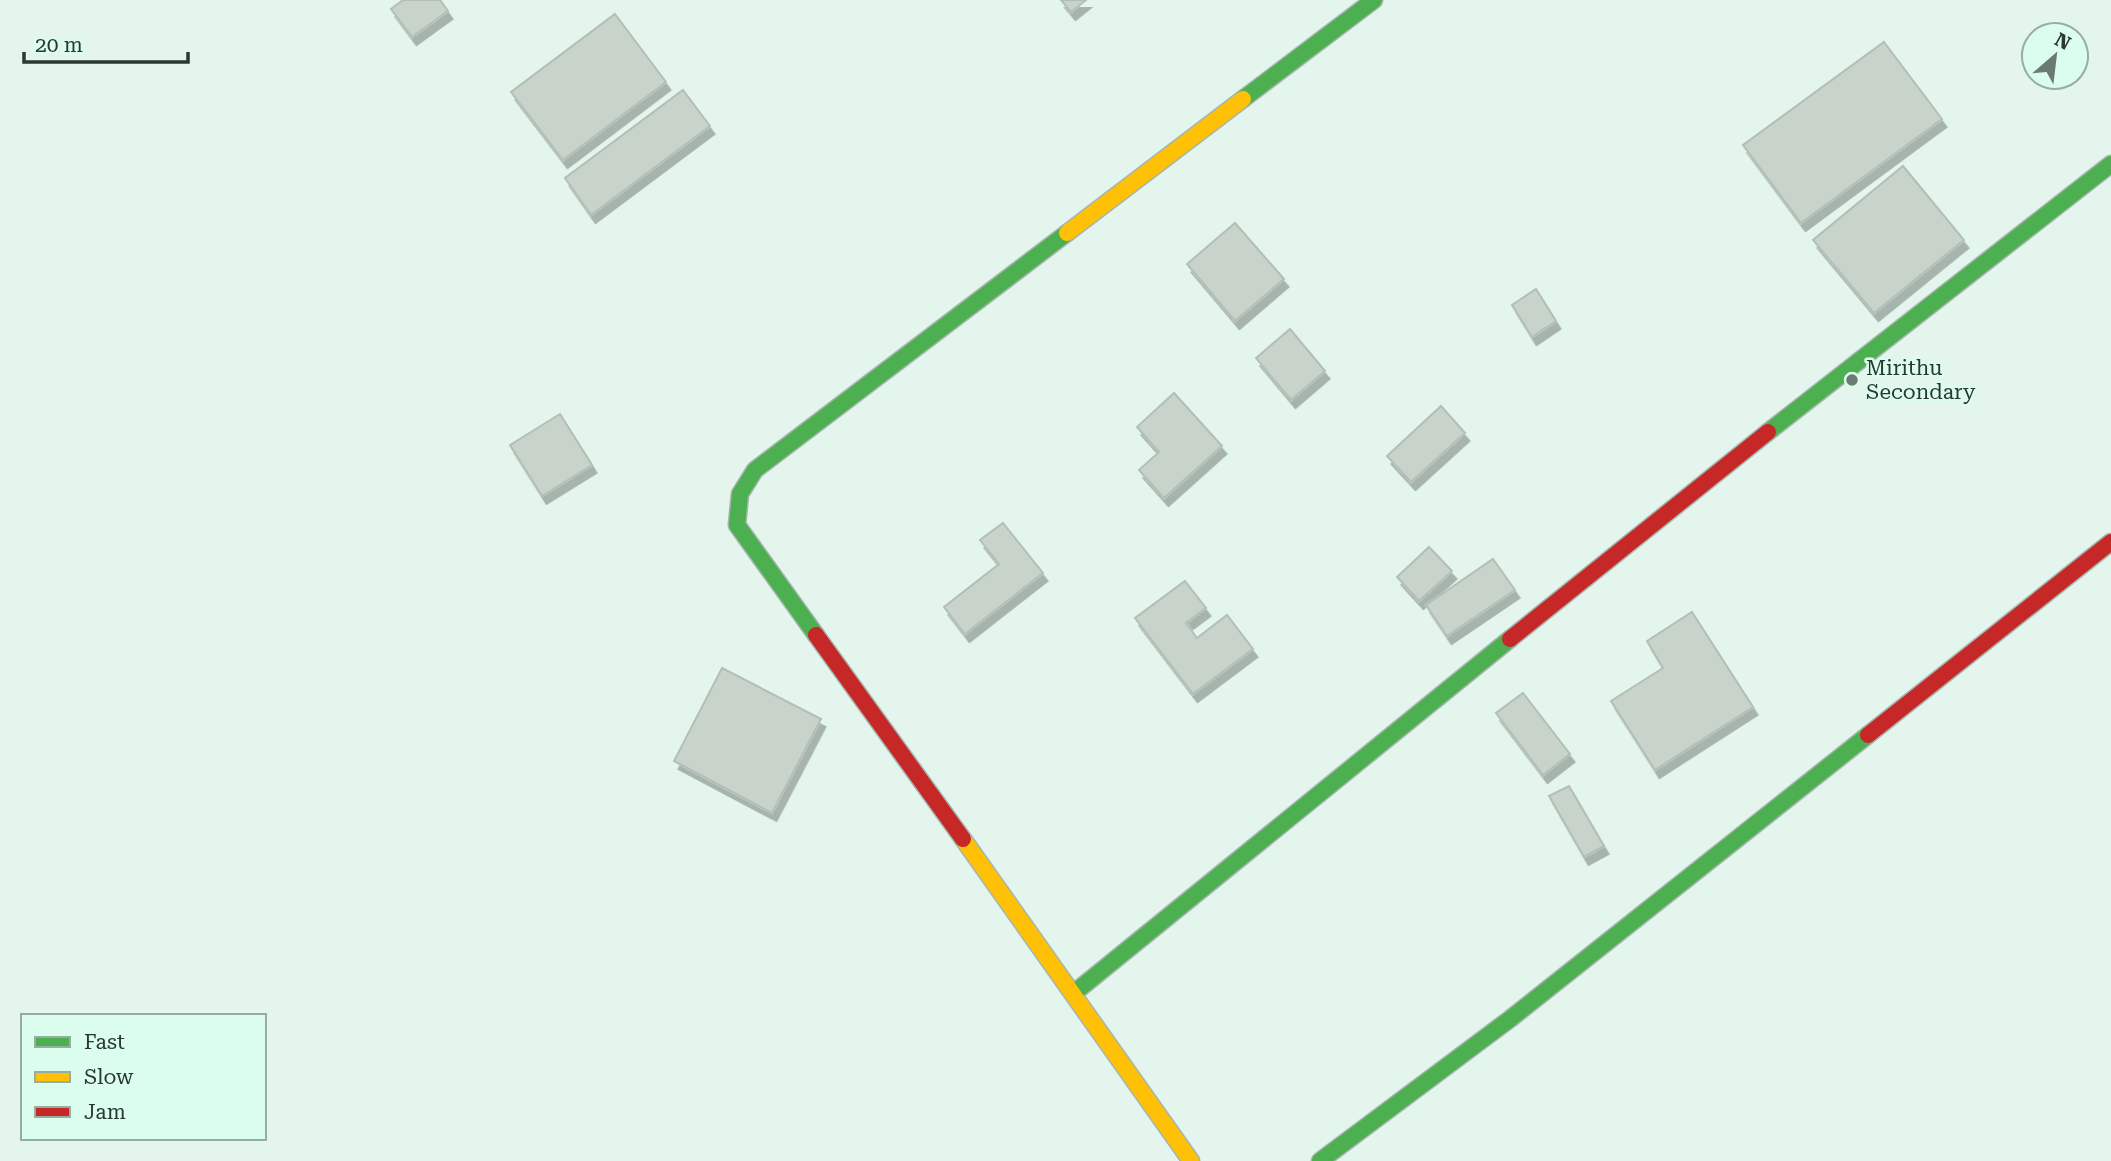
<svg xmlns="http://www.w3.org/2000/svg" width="2111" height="1161" viewBox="0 0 2111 1161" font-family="'Roboto Serif',serif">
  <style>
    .building { fill: #c8d3ca; stroke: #b3bfb6; stroke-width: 2; filter: url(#shadow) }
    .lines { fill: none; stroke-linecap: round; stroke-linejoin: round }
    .fast-casing { stroke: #a6b5ae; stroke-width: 19 }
    .slow-casing { stroke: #a6b5ae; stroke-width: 19 }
    .jam-casing { stroke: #a6b5ae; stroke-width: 19 }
    .fast { stroke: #4caf50; stroke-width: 16 }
    .slow { stroke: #ffc107; stroke-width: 16 }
    .jam { stroke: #c62828; stroke-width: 16 }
    .poi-dot { fill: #6b7a73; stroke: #dbfded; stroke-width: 2.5 }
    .labels { text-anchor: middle; stroke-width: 5; stroke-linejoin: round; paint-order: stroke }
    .poi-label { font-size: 21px; fill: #2b3832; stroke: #dbfded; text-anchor: start }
  </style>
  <defs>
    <filter id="shadow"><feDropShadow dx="4.5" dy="8" stdDeviation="0" flood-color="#0004"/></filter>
  </defs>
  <rect width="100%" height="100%" fill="#e3f5ec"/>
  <g class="building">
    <polygon points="403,0 440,0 448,11 412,37 391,9"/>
    <polygon points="1061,0 1086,0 1071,12"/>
    <polygon points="615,14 666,82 563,160 511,92"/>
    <polygon points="1884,42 1942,119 1801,223 1743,145"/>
    <polygon points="683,90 710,126 591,215 565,178"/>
    <polygon points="1903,166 1964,240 1874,313 1813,240"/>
    <polygon points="1235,223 1284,279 1235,321 1187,264"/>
    <polygon points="1536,289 1556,321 1532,337 1512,305"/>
    <polygon points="1290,329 1325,371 1291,400 1256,358"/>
    <polygon points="1174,393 1222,446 1164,498 1139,470 1159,452 1137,427"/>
    <polygon points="1441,406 1465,433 1411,482 1387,456"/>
    <polygon points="560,414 592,465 542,496 510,445"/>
    <polygon points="1003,523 1043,573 965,634 944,607 999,564 980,540"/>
    <polygon points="1429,547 1452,571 1419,601 1397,577"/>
    <polygon points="1493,559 1515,590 1447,636 1426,605"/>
    <polygon points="1185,581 1206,608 1186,623 1197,638 1227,615 1253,649 1193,694 1135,618"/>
    <polygon points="1692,612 1753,707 1655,770 1611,701 1663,668 1647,641"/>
    <polygon points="722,668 821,719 772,813 674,761"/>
    <polygon points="1523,693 1570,754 1543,775 1496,713"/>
    <polygon points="1569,786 1604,846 1584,857 1549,796"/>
  </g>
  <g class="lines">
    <g class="fast-casing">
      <g id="fast">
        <polyline points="1243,99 1374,0"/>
        <polyline points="1768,432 2111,164"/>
        <polyline points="816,635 737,525 740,494 755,470 1067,233"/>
        <polyline points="1074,993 1510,639"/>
        <polyline points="1320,1161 1510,1019 1868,735"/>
      </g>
    </g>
    <g class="slow-casing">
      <g id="slow">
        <polyline points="1067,233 1243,99"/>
        <polyline points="963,839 1191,1161"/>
      </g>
    </g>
    <g class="jam-casing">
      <g id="jam">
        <polyline points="816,635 963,839"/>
        <polyline points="1510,639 1768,432"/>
        <polyline points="1868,735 2111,542"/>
      </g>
    </g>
    <use href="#fast" class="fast"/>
    <use href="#slow" class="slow"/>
    <use href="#jam" class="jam"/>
  </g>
  <circle class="poi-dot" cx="1852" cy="380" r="7"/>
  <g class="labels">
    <g class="poi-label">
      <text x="1866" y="375">Mirithu<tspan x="1866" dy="24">Secondary</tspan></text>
    </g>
  </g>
  <rect x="21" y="1014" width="245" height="126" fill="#dbfded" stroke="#95aea2" stroke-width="2"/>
  <rect x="35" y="1037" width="35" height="10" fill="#4caf50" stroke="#95aea2" stroke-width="2"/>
  <text x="84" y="1049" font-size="21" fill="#2b3832">Fast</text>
  <rect x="35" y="1072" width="35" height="10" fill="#ffc107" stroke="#95aea2" stroke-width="2"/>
  <text x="84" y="1084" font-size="21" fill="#2b3832">Slow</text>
  <rect x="35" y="1107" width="35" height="10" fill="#c62828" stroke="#95aea2" stroke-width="2"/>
  <text x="84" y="1119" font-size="21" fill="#2b3832">Jam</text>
  <g transform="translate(2055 56) rotate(28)"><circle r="33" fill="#dbfded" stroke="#95aea2" stroke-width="2"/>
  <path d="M0-5L12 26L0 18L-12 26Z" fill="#6b7a73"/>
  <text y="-10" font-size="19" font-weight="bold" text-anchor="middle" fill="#2b3832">N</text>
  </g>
  <path d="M24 52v10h164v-10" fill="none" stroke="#2b3832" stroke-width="3.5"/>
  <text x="35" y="52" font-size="21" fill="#2b3832" stroke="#dbfded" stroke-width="5" paint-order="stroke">20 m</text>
</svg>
